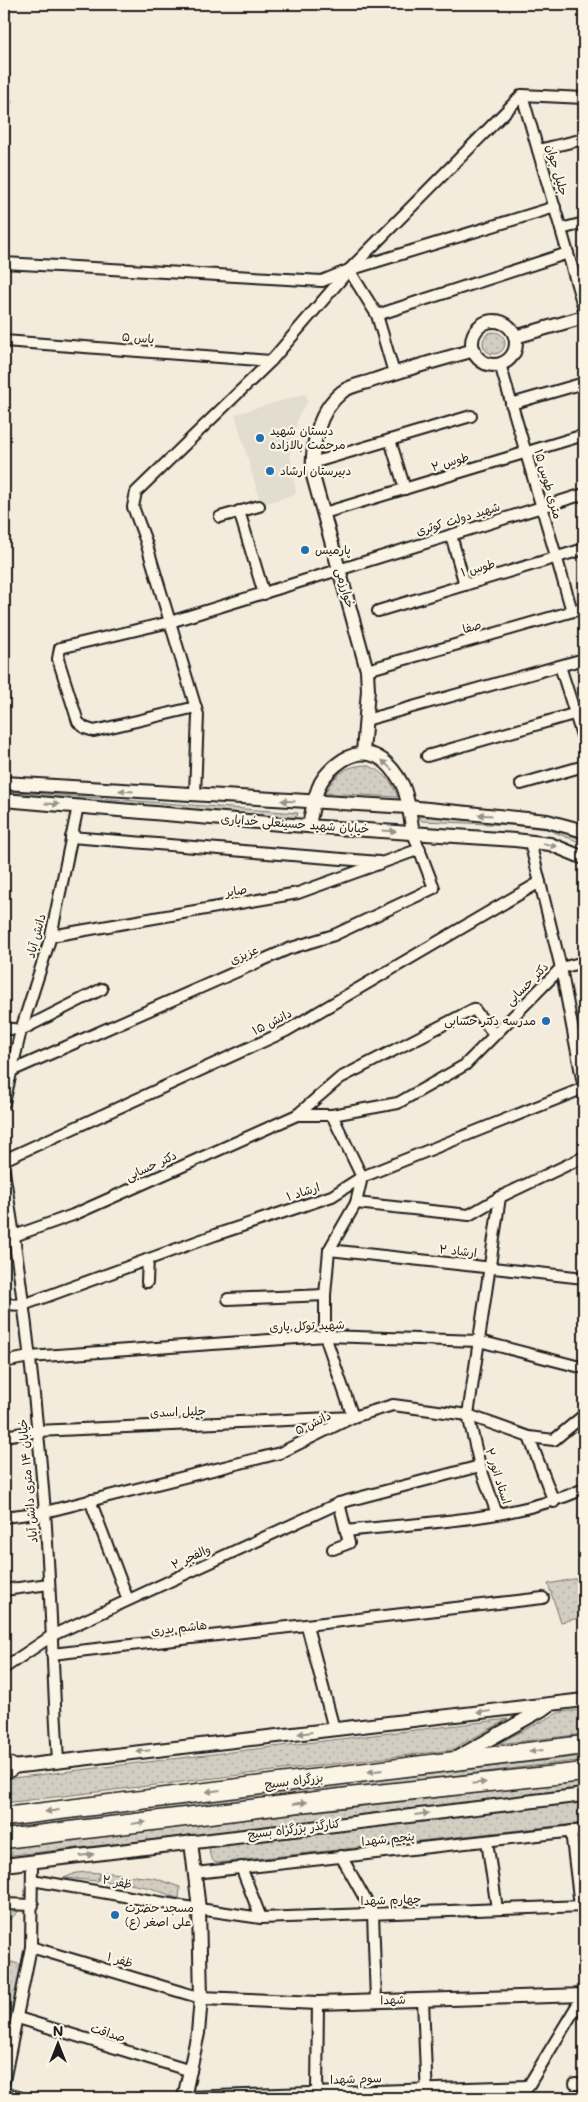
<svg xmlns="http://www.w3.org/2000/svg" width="588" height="2102" viewBox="0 0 588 2102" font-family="Mali,'Playpen Sans Arabic',sans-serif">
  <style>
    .built { fill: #e3ddcf }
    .grass { fill: url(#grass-dots); stroke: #78756e }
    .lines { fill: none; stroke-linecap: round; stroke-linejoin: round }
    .minor-casing { stroke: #1c1c1c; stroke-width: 14 }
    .tertiary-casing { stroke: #1c1c1c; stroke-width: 16 }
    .trunk-casing { stroke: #1c1c1c; stroke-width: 21 }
    .minor { stroke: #fcf5e5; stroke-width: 10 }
    .tertiary { stroke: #fcf5e5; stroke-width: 12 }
    .trunk { stroke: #fcf5e5; stroke-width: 18 }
    .oneway { fill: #97938b }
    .poi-dot { fill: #1f6fb2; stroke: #fcf5e5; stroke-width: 2 }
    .labels { text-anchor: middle; stroke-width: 4.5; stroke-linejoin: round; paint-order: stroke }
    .street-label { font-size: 12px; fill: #1c1c1c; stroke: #fcf5e5 }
    .poi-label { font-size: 12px; fill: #1c1c1c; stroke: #fcf5e5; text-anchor: start }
  </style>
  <defs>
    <pattern id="grass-dots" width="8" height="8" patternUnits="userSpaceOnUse" patternTransform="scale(1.25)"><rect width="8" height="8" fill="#d3cec1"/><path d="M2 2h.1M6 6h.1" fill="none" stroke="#b5b0a5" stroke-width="1.8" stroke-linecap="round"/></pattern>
  </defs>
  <rect width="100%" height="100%" fill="#f3ecdd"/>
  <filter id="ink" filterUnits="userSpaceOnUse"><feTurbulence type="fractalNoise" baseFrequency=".02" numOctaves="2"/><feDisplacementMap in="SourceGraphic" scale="10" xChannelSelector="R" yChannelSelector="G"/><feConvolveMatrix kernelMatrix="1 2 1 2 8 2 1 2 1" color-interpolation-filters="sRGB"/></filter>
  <g filter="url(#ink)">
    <polygon class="built" points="305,394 308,401 298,417 290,454 296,494 261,505 235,414"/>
    <g class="grass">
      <polygon points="4,81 12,102 9,108 4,107"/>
      <circle cx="494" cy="343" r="11"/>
      <path d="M 366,765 C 384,771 391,780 398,797 L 325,793 C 335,774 345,766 366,765 Z"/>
      <polygon points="4,791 298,813 297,816 291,818 112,806 4,795"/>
      <polygon points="422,816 510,821 547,826 584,840 584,844 546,829 510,825 422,821 419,818"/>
      <polygon points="584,1577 584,1617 561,1622 548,1584"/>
      <polygon points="584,1710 584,1734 497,1744 560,1712"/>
      <polygon points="508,1719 451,1750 4,1803 4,1779"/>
      <polygon points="584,1756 584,1760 4,1830 4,1824"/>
      <polygon points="584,1781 584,1790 251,1829 4,1856 4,1847"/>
      <path d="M 584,1801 L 584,1823 L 217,1863 C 209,1860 210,1854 209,1846 Z"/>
      <polygon points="87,1872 100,1873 98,1881 64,1878 76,1873"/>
      <polygon points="104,1872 121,1874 120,1883 102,1881"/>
      <polygon points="126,1875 154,1878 180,1887 179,1899 151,1888 124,1883"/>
      <polygon points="4,1909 20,1910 4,1925"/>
      <polygon points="4,1960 22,1965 10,2018 4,2019"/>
    </g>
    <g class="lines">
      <g class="minor-casing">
        <g id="minor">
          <polyline points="522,95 584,309"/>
          <polyline points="538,150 584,139"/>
          <polyline points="561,229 584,223"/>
          <polyline points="4,263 322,281 349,270 555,207"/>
          <polyline points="377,315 568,253"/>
          <polyline points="4,341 271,361"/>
          <polyline points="500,364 572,611"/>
          <polyline points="394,373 377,315 349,270 522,95 584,98"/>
          <polyline points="511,404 584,383"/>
          <polyline points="390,440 405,489"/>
          <polyline points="312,463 471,416"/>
          <polyline points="239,511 264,594"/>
          <polyline points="324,513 584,435"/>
          <polyline points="220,517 259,506"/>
          <polyline points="451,535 465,585"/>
          <polyline points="378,611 584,549"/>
          <polyline points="560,666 584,742"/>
          <polyline points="367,670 584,608"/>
          <polyline points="196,707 94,731 85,728 78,722 58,659 60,648 170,622 584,494"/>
          <polyline points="366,720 584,659"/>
          <polyline points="427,756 584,711"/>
          <polyline points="521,784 584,766"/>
          <polyline points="195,794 198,715 145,539 133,507 136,492 271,361 349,270"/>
          <polyline points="71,837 379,862"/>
          <polyline points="530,842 561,968 584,1089"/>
          <polyline points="51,936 298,893 420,849"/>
          <polyline points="4,1028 21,1030 102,989"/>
          <polyline points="574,1039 584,1038"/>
          <polyline points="4,1071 11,1071 288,949 334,935 434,888 413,833"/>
          <polyline points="4,1103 21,1030 51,936 78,806"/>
          <polyline points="297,1115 340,1078 474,1009 494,1034"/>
          <polyline points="4,1160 286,1031 540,882"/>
          <path d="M 4,1171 C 22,1283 36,1398 45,1512 C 51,1595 53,1678 58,1761"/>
          <polyline points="356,1203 469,1215 500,1197 584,1157"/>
          <polyline points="14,1236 73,1215 297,1115 332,1115 398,1103 465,1065 561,968 584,962"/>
          <polyline points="329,1250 584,1278"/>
          <polyline points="147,1282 148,1259"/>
          <polyline points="228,1299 325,1295"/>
          <polyline points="4,1304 23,1305 215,1235 332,1196 362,1177 584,1088"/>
          <polyline points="4,1362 29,1357 325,1336 479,1341 584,1368"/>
          <polyline points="4,1436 36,1431 353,1417 325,1336 325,1295 329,1250 356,1203 362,1177 332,1115"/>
          <polyline points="529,1437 554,1502"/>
          <polyline points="90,1500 128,1600"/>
          <polyline points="497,1514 480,1466 468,1415 500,1197"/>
          <polyline points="4,1517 45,1512 280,1453 353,1417 393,1405 468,1415 529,1437 554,1440 584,1415"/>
          <path d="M 346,1531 C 426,1522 510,1521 584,1489"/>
          <polyline points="333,1549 349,1543 339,1503"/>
          <polyline points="4,1590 49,1584"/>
          <polyline points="307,1626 334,1729"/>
          <polyline points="52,1654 543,1598"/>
          <polyline points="4,1668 53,1635 339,1503 480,1466"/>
          <polyline points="571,1831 580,1906"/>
          <polyline points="487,1841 497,1909"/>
          <polyline points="341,1856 373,1913 376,2001"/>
          <polyline points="241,1867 261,1918"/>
          <polyline points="195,1873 584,1830"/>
          <polyline points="32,1880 199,1909 261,1918 584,1906"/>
          <polyline points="4,1904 33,1905"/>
          <polyline points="31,1947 201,1998"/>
          <polyline points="423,2000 427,2098"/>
          <polyline points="18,2018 191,2071"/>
          <polyline points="4,2081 31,1947 32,1863"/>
          <polyline points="575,2084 584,2084"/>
          <polyline points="4,2093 22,2098"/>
          <polyline points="317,2093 318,2003"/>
          <polyline points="185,2097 528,2086"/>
          <polyline points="521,2098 584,1994"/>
        </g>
      </g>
      <g class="tertiary-casing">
        <g id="tertiary">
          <circle cx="494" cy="343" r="22"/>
          <polyline points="515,337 584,317"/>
          <path d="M 363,752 L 368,690 L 367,670 L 313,476 C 311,446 318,411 342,392 C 349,386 362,384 371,381 C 405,369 439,360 474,350"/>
          <polyline points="4,783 408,807 547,821 584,831"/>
          <polyline points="4,800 292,825 515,840 550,844 584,858"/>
          <path d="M 309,826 C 312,811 314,795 321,782 C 327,772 334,766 343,760 C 370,744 389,760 402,784 C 409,798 410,817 413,833"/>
          <polyline points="456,1758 547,1707"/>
          <polyline points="4,1768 584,1700"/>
          <polyline points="4,1865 584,1795"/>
          <polyline points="201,1998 318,2003 584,1995"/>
          <polyline points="184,2098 198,2033 201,1998 199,1909 191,1842"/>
        </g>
      </g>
      <g class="trunk-casing">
        <g id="trunk">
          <polyline points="4,1770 10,1767"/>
          <polyline points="4,1817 584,1745"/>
          <polyline points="4,1839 349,1797 584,1772"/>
        </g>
      </g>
      <use href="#minor" class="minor"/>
      <use href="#tertiary" class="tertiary"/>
      <use href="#trunk" class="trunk"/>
    </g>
    <defs><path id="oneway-solid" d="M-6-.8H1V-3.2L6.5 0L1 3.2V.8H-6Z" transform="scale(1.25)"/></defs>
    <g class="oneway">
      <use href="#oneway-solid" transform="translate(387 765) rotate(-137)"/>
      <use href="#oneway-solid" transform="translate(126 791) rotate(-177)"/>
      <use href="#oneway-solid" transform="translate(288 801) rotate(-176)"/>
      <use href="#oneway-solid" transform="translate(52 804) rotate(4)"/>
      <use href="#oneway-solid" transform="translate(485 815) rotate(-176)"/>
      <use href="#oneway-solid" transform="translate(389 831) rotate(4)"/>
      <use href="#oneway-solid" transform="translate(550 845) rotate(14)"/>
      <use href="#oneway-solid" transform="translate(484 1712) rotate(173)"/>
      <use href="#oneway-solid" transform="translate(305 1733) rotate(173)"/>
      <use href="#oneway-solid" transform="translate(143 1751) rotate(174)"/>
      <use href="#oneway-solid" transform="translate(536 1751) rotate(173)"/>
      <use href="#oneway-solid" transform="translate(375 1771) rotate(173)"/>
      <use href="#oneway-solid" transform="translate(479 1783) rotate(-6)"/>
      <use href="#oneway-solid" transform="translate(213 1791) rotate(173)"/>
      <use href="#oneway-solid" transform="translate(300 1803) rotate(-7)"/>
      <use href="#oneway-solid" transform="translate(52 1811) rotate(173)"/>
      <use href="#oneway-solid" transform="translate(422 1814) rotate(-7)"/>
      <use href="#oneway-solid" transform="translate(139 1823) rotate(-7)"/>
      <use href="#oneway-solid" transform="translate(87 1855) rotate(-7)"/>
    </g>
  </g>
  <g class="poi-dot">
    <circle cx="260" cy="438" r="5"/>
    <circle cx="270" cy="471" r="5"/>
    <circle cx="305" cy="550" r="5"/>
    <circle cx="546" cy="1021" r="5"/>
    <circle cx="115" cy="1915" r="5"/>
  </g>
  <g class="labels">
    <g class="street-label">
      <text transform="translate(557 170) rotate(74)" y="4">جلیل جوان</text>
      <text transform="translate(138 338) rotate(4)" y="4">یاس ۵</text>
      <text transform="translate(450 462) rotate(-17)" y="4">طوس ۲</text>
      <text transform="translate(548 484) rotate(74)" y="4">۱۵ متری طوس</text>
      <text transform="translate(458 519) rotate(-17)" y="4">شهید دولت کوثری</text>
      <text transform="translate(478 568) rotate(-16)" y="4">طوس ۱</text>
      <text transform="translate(345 588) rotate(74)" y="4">خوارزمی</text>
      <text transform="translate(472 627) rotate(-16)" y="4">صفا</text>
      <text transform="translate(295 824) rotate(4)" y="4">خیابان شهید حسینعلی خدایاری</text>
      <text transform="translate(236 891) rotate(-10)" y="4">صابر</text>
      <text transform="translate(36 936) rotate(-75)" y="4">دانش آباد</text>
      <text transform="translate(244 955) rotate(-24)" y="4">عزیزی</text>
      <text transform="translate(527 984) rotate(-45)" y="4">دکتر حسابی</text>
      <text transform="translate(272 1022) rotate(-27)" y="4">دانش ۱۵</text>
      <text transform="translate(151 1166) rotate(-25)" y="4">دکتر حسابی</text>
      <text transform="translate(303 1192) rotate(-18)" y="4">ارشاد ۱</text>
      <text transform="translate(458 1251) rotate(6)" y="4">ارشاد ۲</text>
      <text transform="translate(307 1326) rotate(-2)" y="4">شهید توکل یاری</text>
      <text transform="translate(178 1412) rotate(-2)" y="4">جلیل اسدی</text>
      <text transform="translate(313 1423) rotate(-26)" y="4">دانش ۵</text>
      <text transform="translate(498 1476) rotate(72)" y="4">استاد انور ۲</text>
      <text transform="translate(28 1481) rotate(-95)" y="4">خیابان ۱۴ متری دانش آباد</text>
      <text transform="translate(191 1557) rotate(-25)" y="4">والفجر ۲</text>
      <text transform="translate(179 1628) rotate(-6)" y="4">هاشم بدری</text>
      <text transform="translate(294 1781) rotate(-7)" y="4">بزرگراه بسیج</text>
      <text transform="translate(294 1829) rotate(-7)" y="4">کنارگذر بزرگراه بسیج</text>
      <text transform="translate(388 1839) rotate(-6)" y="4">پنجم شهدا</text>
      <text transform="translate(117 1882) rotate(10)" y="4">ظفر ۲</text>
      <text transform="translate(391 1900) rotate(-2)" y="4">چهارم شهدا</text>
      <text transform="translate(120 1960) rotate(17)" y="4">ظفر ۱</text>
      <text transform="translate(393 2000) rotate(-2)" y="4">شهدا</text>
      <text transform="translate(108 2033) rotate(17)" y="4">صداقت</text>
      <text transform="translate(356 2079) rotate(-2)" y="4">سوم شهدا</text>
    </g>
    <g class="poi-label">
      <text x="270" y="435">دبستان شهید<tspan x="270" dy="14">مرحمت بالازاده</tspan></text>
      <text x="280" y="475">دبیرستان ارشاد</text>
      <text x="315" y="554">پارمیس</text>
      <text x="536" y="1025" text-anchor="end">مدرسه دکتر حسابی</text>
      <text x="125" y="1912">مسجد حضرت<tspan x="125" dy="14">علی اصغر (ع)</tspan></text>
    </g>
  </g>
  <rect width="588" height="2102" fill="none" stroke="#fcf5e5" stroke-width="20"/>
  <rect x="10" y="10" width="568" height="2082" fill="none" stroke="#1c1c1c" stroke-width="2" filter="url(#ink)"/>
  <g transform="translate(58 2044)" stroke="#fcf5e5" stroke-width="4" paint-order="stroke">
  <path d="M0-4L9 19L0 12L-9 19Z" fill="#1c1c1c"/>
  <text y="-8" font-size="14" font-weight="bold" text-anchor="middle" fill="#1c1c1c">N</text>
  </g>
</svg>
